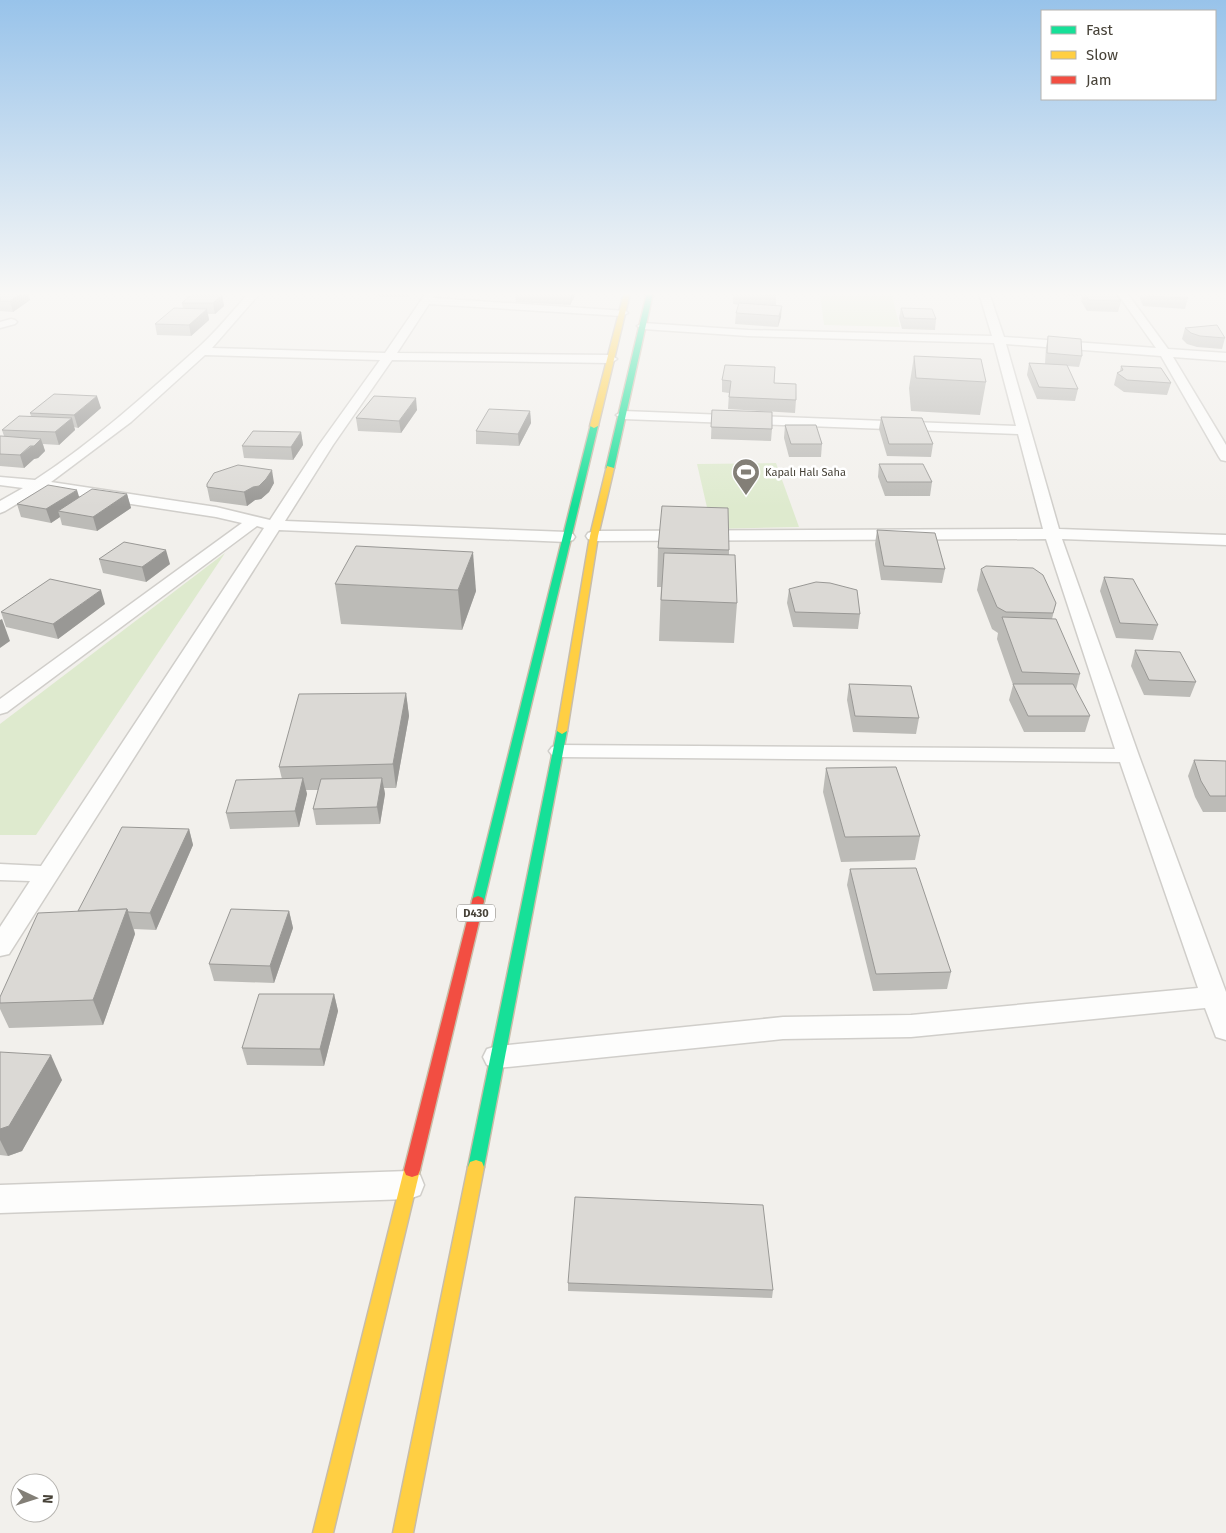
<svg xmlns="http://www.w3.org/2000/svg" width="1226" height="1533" viewBox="0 0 1226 1533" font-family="'Fira Sans',sans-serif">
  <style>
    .green { fill: #deeace }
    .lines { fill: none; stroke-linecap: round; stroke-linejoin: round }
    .street-casing { stroke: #d0ceca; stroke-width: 3 }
    .fast-casing { stroke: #c8bda9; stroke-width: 3 }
    .slow-casing { stroke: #c8bda9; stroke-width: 3 }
    .jam-casing { stroke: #c8bda9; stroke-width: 3 }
    .street { fill: #fdfdfc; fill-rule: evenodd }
    .fast { fill: #16e098; fill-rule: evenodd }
    .slow { fill: #ffcf43; fill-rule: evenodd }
    .jam { fill: #f24e42; fill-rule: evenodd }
    .wall { fill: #bcbbb7 }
    .shaded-wall { fill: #999895 }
    .building { fill: #dbd9d5; stroke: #999895 }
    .labels { text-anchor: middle; stroke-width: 5; stroke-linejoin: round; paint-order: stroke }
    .far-poi-label { font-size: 11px; fill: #474238; stroke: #fff; text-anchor: start }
    .shield { fill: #fff; stroke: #7e7b74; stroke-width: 1 }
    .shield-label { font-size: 11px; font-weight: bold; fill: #474238 }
  </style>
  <rect width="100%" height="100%" fill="#f2f0ec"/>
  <g class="green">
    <polygon points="820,293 891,293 900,327 824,325"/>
    <polygon points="776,463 799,527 712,529 697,464"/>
    <polygon points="225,553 36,835 0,835 0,724"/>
  </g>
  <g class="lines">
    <g class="street-casing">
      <g id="street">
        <path d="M 249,293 L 260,293 L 212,348 L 385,353 L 426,293 L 436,293 L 433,298 L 626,311 L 628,313 L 622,316 L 429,304 L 397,353 L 611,355 L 617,359 L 611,363 L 392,360 L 333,445 L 285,521 L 567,532 L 573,534 L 575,537 L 573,540 L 567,542 L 279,530 L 9,954 L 0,956 L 0,927 L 30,881 L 0,880 L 0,864 L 41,866 L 264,528 L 257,526 L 7,712 L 0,714 L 0,699 L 242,523 L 216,517 L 40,490 L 5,511 L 0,513 L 0,501 L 23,488 L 0,485 L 0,477 L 35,480 C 95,441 147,393 200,346 C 218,330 233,310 249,293 ZM 205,355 L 380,360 L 319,445 L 270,520 L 216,507 L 51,482 L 131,422 Z"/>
        <polygon points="979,293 989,293 1004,337 1156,348 1117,293 1127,293 1168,349 1226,353 1226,361 1173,357 1226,445 1226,461 1221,460 1219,457 1161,356 1006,344 1059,529 1226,535 1226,545 1062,539 1139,756 1226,992 1226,1040 1216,1037 1205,1008 911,1037 783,1039 497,1068 487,1065 483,1057 487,1049 497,1046 783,1017 911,1015 1198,988 1120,762 559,757 552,755 549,751 552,747 559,745 1115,749 1046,539 594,541 588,539 586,536 588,533 594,531 1043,529 1018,434 623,419 616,415 623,411 1016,426 994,343 748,336 643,329 637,326 643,323 748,330 992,336"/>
        <polygon points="11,319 15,320 17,322 15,324 0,328 0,322"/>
        <polygon points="409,1171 420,1175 424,1185 420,1195 409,1199 0,1213 0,1185"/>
      </g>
    </g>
    <g class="fast-casing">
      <g id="fast">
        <polygon points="647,293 653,293 614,468 610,470 606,468"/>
        <polygon points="591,424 598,426 484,901 483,904 473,904 472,901"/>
        <polygon points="562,728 567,731 484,1167 482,1172 476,1174 470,1172 468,1167 557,731"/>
      </g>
    </g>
    <g class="slow-casing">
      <g id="slow">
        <polygon points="624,293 630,293 598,426 594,428 590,426"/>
        <polygon points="607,466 614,468 598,536 567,731 562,734 557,731 590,536"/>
        <polygon points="476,1160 482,1162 484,1167 413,1533 393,1533 468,1167 470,1162"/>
        <polygon points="412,1163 418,1165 420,1170 333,1533 313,1533 404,1170 406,1165"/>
      </g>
    </g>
    <g class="jam-casing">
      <polygon id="jam" points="478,896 483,898 484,901 420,1170 418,1175 412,1177 406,1175 404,1170 472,901 473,898"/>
    </g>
    <use href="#street" class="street"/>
    <use href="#fast" class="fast"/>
    <use href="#slow" class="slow"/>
    <use href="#jam" class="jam"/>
  </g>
  <g class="wall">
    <polygon points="0,293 28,293 30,300 13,312 0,311"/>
    <polygon points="375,293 410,293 407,297 383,297 376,295"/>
    <polygon points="515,293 576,293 576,294 570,305 516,302"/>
    <polygon points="733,293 776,293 776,305 781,317 778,327 735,324 736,313 739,305 733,304"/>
    <polygon points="1067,293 1115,293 1121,301 1118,312 1087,311 1081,301 1082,296 1069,296"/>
    <polygon points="1141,293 1185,293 1188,298 1185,309 1143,306 1140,298"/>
    <polygon points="222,295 224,306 215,314 208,314 209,320 191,336 157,335 155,324 183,308 182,303"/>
    <polygon points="901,308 936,319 935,330 902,329 899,318"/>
    <polygon points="1185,328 1225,338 1222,349 1197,347 1187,344 1182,339"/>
    <polygon points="1048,336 1082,356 1079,367 1067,366 1078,389 1075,401 1037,399 1027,375 1029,363 1045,364 1046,347"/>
    <polygon points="914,356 986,382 980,415 911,411 909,388"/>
    <polygon points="1121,366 1171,383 1167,395 1124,392 1114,385 1117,373 1120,371"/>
    <polygon points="722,380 774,383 796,400 795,413 728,409 729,393 722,392"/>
    <polygon points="101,408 78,428 74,427 75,430 59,445 43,444 45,451 38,458 34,459 24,468 0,466 0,436 4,436 2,430 31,416 30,413"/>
    <polygon points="417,410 401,433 358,431 356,418"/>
    <polygon points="712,410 772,429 771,441 711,439"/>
    <polygon points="530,411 531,423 519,446 476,444 476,431"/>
    <polygon points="881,417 933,444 931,457 887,456 879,429"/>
    <polygon points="785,425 822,444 821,457 789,457 784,438"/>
    <polygon points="301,432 303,445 293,460 244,458 242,446"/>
    <polygon points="879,464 932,482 930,496 885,496 878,477"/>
    <polygon points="274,483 269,492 261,499 255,500 247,506 210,501 207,487"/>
    <polygon points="127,494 131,508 97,531 62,525 60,517 51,523 21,517 17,504 79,497"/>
    <polygon points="877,530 945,569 942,583 881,580 875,544"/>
    <polygon points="658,548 729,550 729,555 737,603 734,643 659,641 661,587 657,587"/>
    <polygon points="99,559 170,564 146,582 103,573"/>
    <polygon points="981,569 1056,603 1052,619 1080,674 1076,690 1090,716 1085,732 1024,732 1009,700 1013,685 997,639 998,633 992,629 977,590"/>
    <polygon points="1104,577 1158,625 1153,640 1116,638 1100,591"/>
    <polygon points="335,584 476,591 462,630 341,624"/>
    <polygon points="789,589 860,614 858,629 793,627 787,603"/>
    <polygon points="105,604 58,639 6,627 1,612"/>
    <polygon points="1135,650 1196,682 1190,697 1144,695 1131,666"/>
    <polygon points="849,684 919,718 916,734 853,732 847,700"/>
    <polygon points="406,693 409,716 396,788 384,788 385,794 380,824 316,825 313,809 318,790 306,790 307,794 299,827 230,829 226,813 282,779 279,767"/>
    <polygon points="1194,760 1226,761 1226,812 1203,812 1195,797 1188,776"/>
    <polygon points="826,768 920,836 915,860 841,862 823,792"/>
    <polygon points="189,829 193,845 156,930 134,929 135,934 103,1025 9,1028 0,1009 0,1003 78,911"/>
    <polygon points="850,869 951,972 947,989 873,991 847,885"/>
    <polygon points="289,911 293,928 274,983 214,981 209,964"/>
    <polygon points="334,994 338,1011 324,1066 247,1065 242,1048"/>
    <polygon points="0,1052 62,1080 22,1151 8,1156 0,1155"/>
    <polygon points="568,1283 773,1290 772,1298 568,1291"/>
  </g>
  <g class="shaded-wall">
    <polygon points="22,293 28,293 30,300 13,312 10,301"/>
    <polygon points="570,293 576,293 576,294 570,305"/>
    <polygon points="222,295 224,306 215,314 213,303"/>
    <polygon points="782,306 781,317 778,327 779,316"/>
    <polygon points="207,309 209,320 191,336 189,325"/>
    <polygon points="97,396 101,408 78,428 74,415"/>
    <polygon points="416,398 417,410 401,433 399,421"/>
    <polygon points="530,411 531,423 519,446 518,434"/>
    <polygon points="72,418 75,430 59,445 55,432"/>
    <polygon points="301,432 303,445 293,460 291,447"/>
    <polygon points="41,439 45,451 38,458 34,459 24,468 20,455"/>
    <polygon points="272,470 274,483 269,492 261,499 255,500 247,506 244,492 253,487"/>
    <polygon points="77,490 81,503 58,511 60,517 51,523 46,509"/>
    <polygon points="127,494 131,508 97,531 93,517"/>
    <polygon points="166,550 170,564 146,582 142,567"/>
    <polygon points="473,552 476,591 462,630 458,590"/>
    <polygon points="101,590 105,604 58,639 53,624"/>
    <polygon points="2,619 10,641 0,648 0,620"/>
    <polygon points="406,693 409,716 396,788 393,764"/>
    <polygon points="303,778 307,794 299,827 295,811"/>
    <polygon points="382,778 385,794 380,824 377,807"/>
    <polygon points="189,829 193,845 156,930 150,913"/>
    <polygon points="127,909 135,934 103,1025 93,1000"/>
    <polygon points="289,911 293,928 274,983 270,966"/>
    <polygon points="334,994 338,1011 324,1066 320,1049"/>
    <polygon points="51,1055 62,1080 22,1151 8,1156 0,1140 0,1129"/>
  </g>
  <g class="building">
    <polygon points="0,293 22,293 10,301 0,301"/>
    <polygon points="538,293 570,293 570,294"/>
    <polygon points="734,293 776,293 776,295 734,294"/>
    <polygon points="1085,293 1115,293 1121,301 1089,300"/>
    <polygon points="1145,293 1185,293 1188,298 1146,296"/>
    <polygon points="191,295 222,295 213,303 182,303"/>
    <polygon points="739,303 782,306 779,316 736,313"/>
    <polygon points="174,308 207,309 189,325 155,324"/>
    <polygon points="901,308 932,309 936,319 904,318"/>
    <polygon points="1217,325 1225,338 1200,336 1191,333 1185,328"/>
    <polygon points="1048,336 1081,339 1082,356 1047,353"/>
    <polygon points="914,356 981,359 986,382 916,378"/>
    <polygon points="1029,363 1067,365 1078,389 1039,387"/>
    <polygon points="725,365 775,367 774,383 796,384 796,400 729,397 731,381 722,380"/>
    <polygon points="1121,366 1161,368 1171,383 1127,380 1117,373 1123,370"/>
    <polygon points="54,394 97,396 74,415 30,413"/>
    <polygon points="374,396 416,398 399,421 356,418"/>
    <polygon points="489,409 530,411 518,434 476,431"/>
    <polygon points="712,410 772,412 772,429 711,427"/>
    <polygon points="19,416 72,418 55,432 2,430"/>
    <polygon points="881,417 922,418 933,444 889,444"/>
    <polygon points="785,425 816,425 822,444 791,444"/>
    <polygon points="253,431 301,432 291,447 242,446"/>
    <polygon points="0,436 1,436 41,439 34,446 30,446 20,455 0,454"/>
    <polygon points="879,464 923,464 932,482 887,482"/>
    <polygon points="238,465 272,470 266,479 259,486 253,487 244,492 207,487 207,484 214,473"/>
    <polygon points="48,485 77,490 46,509 17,504"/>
    <polygon points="92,489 127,494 93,517 58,511"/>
    <polygon points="662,506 728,508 729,550 658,548"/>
    <polygon points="877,530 935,533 945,569 884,566"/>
    <polygon points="124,542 166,550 142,567 99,559"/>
    <polygon points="356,546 473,552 458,590 335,584"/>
    <polygon points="664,553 735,555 737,603 661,600"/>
    <polygon points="986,566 1033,568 1043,575 1056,603 1053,613 1006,612 997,607 981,569"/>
    <polygon points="1104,577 1133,579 1158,625 1120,623"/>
    <polygon points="50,579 101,590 53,624 1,612"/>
    <polygon points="816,582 830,583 857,590 860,614 795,612 789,589"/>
    <polygon points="1002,617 1056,619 1080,674 1022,672"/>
    <polygon points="1135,650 1180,652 1196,682 1149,680"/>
    <polygon points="849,684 911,686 919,718 855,716"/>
    <polygon points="1013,684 1073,684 1090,716 1028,716"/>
    <polygon points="406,693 393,764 279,767 299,694"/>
    <polygon points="1194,760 1226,761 1226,796 1210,796 1201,781"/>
    <polygon points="896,767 920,836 845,837 826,768"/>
    <polygon points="303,778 295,811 226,813 236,780"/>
    <polygon points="382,778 377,807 313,809 321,779"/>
    <polygon points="122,827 189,829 150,913 128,912 127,909 78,911"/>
    <polygon points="916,868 951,972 876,974 850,869"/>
    <polygon points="127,909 93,1000 0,1003 0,997 38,913"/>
    <polygon points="231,909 289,911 270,966 209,964"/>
    <polygon points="259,994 334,994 320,1049 242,1048"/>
    <polygon points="0,1052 51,1055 9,1126 0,1129"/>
    <polygon points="575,1197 763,1205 773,1290 568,1283"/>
  </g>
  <linearGradient id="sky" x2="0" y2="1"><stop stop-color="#98c3ea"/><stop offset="0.58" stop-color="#f9f8f6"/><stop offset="1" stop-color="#f9f8f6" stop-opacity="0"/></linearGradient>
  <rect width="1226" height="507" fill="url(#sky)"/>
  <defs>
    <g id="stadium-pin" transform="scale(1.4375)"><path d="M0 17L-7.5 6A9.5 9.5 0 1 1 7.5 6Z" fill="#837f77" stroke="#fff"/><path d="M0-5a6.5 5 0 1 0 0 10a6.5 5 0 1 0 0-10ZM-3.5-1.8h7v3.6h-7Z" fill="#fff"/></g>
  </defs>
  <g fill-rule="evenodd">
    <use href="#stadium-pin" x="746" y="472"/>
  </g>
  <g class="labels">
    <g class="far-poi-label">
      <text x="765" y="476">Kapalı Halı Saha</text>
    </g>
    <rect class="shield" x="457" y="904.5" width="38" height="17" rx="4"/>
    <g class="shield-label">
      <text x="476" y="917">D430</text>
    </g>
  </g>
  <rect x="1041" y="10" width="175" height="90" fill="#ffffff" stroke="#b5b3af"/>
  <rect x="1051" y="26" width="25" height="8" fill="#16e098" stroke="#b5b3af"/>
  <text x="1086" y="35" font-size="15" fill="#474238">Fast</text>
  <rect x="1051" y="51" width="25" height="8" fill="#ffcf43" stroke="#b5b3af"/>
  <text x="1086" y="60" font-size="15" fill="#474238">Slow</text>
  <rect x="1051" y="76" width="25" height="8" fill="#f24e42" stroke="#b5b3af"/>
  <text x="1086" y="85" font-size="15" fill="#474238">Jam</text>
  <g transform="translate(35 1498) rotate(94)"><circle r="24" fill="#ffffff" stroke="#b5b3af"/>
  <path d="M0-4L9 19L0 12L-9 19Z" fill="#837f77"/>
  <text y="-8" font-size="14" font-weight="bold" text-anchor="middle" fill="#474238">N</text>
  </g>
</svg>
